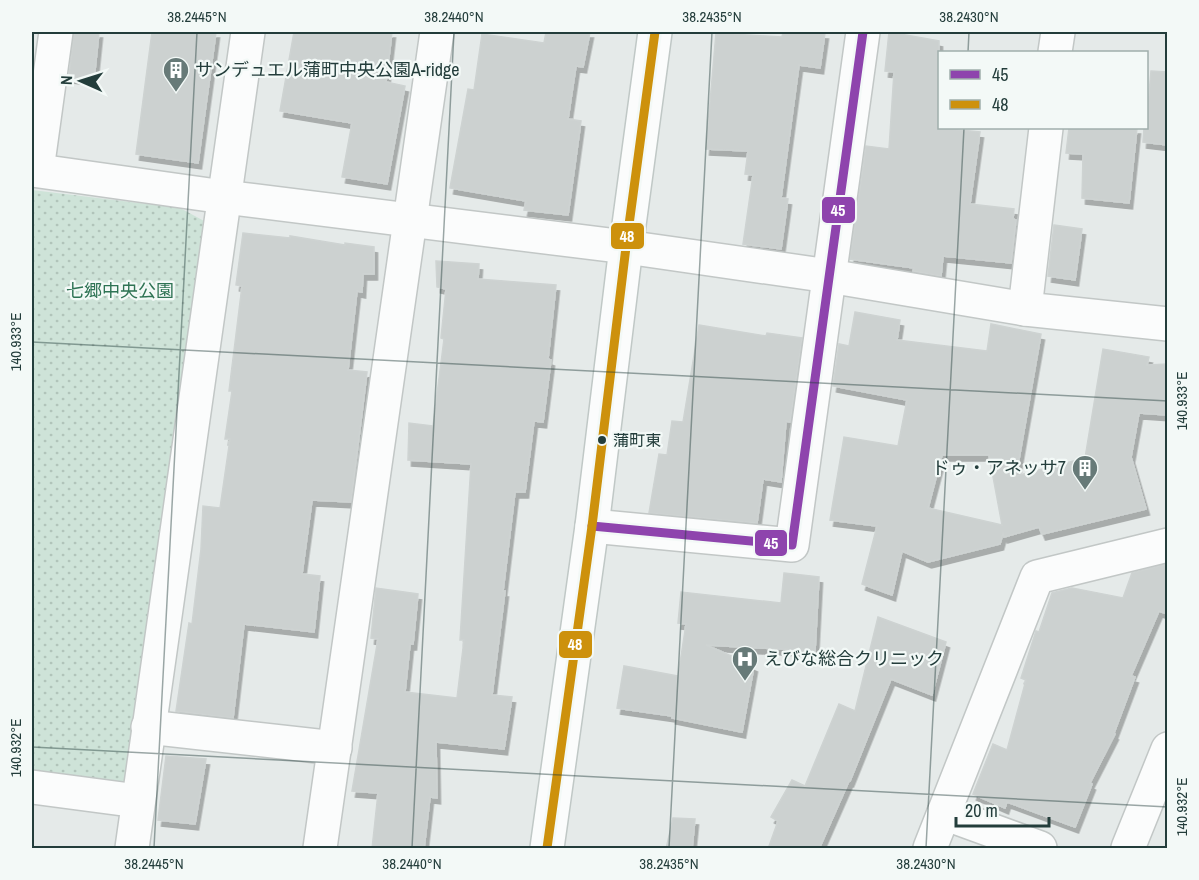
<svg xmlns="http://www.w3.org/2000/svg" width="1199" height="880" viewBox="0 0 1199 880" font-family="'Archivo Narrow','Noto Sans JP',sans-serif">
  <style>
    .grass { fill: url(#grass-dots) }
    .building { fill: #ccd1d0; stroke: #ced3d2; stroke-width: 1.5; fill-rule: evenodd; filter: url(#shadow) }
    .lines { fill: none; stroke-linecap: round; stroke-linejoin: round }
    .minor-casing { stroke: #c2c7c6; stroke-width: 36 }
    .secondary-casing { stroke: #c0c8c6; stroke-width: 36 }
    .minor { stroke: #fbfcfc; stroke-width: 33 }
    .secondary { stroke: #fbfcfc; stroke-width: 33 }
    .bus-1-casing { stroke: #f3f9f7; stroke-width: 14 }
    .bus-2-casing { stroke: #f3f9f7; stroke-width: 14 }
    .bus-1 { stroke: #8e44ad; stroke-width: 9 }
    .bus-2 { stroke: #cd910c; stroke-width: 9 }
    .ticks { fill: none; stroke: #233d3b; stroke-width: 1.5; stroke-opacity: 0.45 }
    .bus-dot { fill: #233d3b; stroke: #f3f9f7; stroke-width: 2 }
    .labels { text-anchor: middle; stroke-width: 4.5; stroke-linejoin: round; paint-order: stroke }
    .bus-label { font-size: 16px; fill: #233d3b; stroke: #f3f9f7; text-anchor: start }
    .poi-label { font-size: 18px; fill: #233d3b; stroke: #f3f9f7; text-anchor: start }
    .park-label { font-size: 18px; fill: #2e7354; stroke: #f3f9f7 }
    .line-badge { stroke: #f3f9f7; stroke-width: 2 }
    .badge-label { font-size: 16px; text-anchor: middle; font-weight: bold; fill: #fff }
    .neatline { fill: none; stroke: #233d3b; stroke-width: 2 }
    .ticks-label { font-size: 15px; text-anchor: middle; fill: #233d3b }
  </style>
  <defs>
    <pattern id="grass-dots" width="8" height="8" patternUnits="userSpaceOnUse" patternTransform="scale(1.5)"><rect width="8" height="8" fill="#cee3d8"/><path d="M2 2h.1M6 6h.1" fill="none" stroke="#b1c4ba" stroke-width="1.8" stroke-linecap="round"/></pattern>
    <filter id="shadow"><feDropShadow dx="3.5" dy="6" stdDeviation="0" flood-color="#0004"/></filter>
  </defs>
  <rect width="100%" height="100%" fill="#e5eae9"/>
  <polygon class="grass" points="32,190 180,208 206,222 138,801 32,785"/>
  <g class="building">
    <polygon points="74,32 99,32 94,80 69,77"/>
    <polygon points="152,32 216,32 198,163 136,154"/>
    <polygon points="294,32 392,32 386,82 405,86 387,184 342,177 352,123 280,111"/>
    <polygon points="546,32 590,32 583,67 576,66 568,119 581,121 568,215 524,210 526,201 450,188 468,89 474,90 482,34 544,43"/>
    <polygon points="783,32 825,33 820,68 799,65 781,198 788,199 781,249 743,244 753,175 745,174 748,151 706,149 716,33 782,37"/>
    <polygon points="889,32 939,41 939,128 980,132 970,204 1014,209 1013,219 1016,220 1011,263 943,256 941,276 913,271 914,268 850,259 866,146 889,149 894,72 885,71"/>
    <polygon points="1151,71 1167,72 1167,145 1143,142 1144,128 1146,128"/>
    <polygon points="1069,128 1137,128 1129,203 1082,198 1083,154 1066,153"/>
    <polygon points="1054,225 1082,229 1075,280 1048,276"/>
    <polygon points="243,233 290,238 290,236 345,245 345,243 374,247 374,274 363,274 362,292 357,291 348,370 367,372 351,502 312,500 302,574 320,576 314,632 244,624 233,718 176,711 189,623 192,624 201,549 203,506 220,508 230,439 225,439 232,391 229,391 242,286 236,285"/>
    <polygon points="436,261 479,264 478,279 556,285 548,359 551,360 543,422 534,421 525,492 515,492 503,591 505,591 492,695 512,697 504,749 436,742 437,798 430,797 424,849 372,849 378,793 352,791 378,639 371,638 376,588 418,594 413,644 410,644 405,692 457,698 464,640 460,640 471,464 408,460 409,423 433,426 444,339 441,338 446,289 437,287"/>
    <path d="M 855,312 L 900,320 L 897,340 L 987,351 L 991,324 L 1041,334 L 1016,476 L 1085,458 L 1103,349 L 1149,357 L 1147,365 L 1167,364 L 1167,415 L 1139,413 L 1131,457 L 1146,509 L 1042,534 L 1039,527 L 1004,537 L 1003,533 L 1000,544 L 928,562 L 902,551 L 892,595 L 862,584 L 877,526 L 830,520 L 844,437 L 898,446 L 907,400 L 833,386 L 839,344 L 849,346 ZM 942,455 L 989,455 L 1002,525 L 928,508 Z"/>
    <polygon points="699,325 766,336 767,333 802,338 790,422 786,421 781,482 763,479 757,523 649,513 659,454 667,455 672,421 683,422"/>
    <polygon points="1167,564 1167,614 1159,611 1131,676 1135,677 1114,733 1115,734 1090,783 1092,784 1075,827 1007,802 1005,808 973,794 993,744 1007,750 1026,680 1021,678 1036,631 1039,632 1052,593 1072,588 1123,598 1132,573"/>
    <polygon points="784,573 819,577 815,651 706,645 754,666 742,732 672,718 672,716 617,708 624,666 678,676 686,624 678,623 681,592 781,603"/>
    <polygon points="878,617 946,642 932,695 891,679 850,781 849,781 819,849 768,849 778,821 771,817 792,780 805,786 839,704 855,711"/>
    <polygon points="166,756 206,759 195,824 158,820"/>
    <polygon points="673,818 695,819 692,849 666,849"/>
  </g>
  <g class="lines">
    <g class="minor-casing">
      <g id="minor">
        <polyline points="1055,52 1058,32"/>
        <polyline points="32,170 224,197 626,247 829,276 1025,309 1168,324"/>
        <polyline points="37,170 56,32"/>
        <polyline points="1025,309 1046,128"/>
        <polyline points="592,526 792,545 863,32"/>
        <polyline points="148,727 335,748"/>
        <polyline points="32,787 138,801"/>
        <polyline points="944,813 1040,848"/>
        <polyline points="132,848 248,32"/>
        <polyline points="320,848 437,32"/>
        <polyline points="930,848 1037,577 1168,545"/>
        <polyline points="1128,848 1168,749"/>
      </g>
    </g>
    <g class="secondary-casing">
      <polyline id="secondary" points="547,848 592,526 626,247 655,32"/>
    </g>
    <use href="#minor" class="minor"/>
    <use href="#secondary" class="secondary"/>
    <g class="bus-1-casing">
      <polyline id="bus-1" points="592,526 792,545 863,32"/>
    </g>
    <g class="bus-2-casing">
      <polyline id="bus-2" points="547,848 592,526 626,247 655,32"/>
    </g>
    <use href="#bus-1" class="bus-1"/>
    <use href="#bus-2" class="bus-2"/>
  </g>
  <path class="ticks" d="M 968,52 L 969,32M 32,342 L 1168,401M 32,747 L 1168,807M 154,848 L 197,32M 412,848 L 454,32M 669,848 L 712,32M 926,848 L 964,128"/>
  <defs>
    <g id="building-pin" transform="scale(1.35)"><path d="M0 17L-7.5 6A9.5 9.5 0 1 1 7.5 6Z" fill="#677a78" stroke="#f3f9f7"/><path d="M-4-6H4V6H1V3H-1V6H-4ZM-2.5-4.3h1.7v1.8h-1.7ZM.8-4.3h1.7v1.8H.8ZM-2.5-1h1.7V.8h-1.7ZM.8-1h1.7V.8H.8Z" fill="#fff"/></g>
    <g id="hospital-pin" transform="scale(1.35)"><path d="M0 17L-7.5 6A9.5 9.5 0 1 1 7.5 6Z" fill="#677a78" stroke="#f3f9f7"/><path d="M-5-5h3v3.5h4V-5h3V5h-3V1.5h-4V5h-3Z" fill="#fff"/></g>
  </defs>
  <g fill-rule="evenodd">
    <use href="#building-pin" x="176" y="70"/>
    <use href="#building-pin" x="1085" y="468"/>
    <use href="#hospital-pin" x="745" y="659"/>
  </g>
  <circle class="bus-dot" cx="602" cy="440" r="5"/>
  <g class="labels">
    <g class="bus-label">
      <text x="613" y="446">蒲町東</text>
    </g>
    <g class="poi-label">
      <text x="195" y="76">サンデュエル蒲町中央公園A-ridge</text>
      <text x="1066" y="474" text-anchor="end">ドゥ・アネッサ7</text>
      <text x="764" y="665">えびな総合クリニック</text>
    </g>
    <g class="park-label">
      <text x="120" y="297">七郷中央公園</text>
    </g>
  </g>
  <g class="line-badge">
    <rect x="821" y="196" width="35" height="28" rx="6" fill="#8e44ad"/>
    <rect x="610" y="222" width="35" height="28" rx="6" fill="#cd910c"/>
    <rect x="754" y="529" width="34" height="28" rx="6" fill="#8e44ad"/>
    <rect x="558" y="630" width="35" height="29" rx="6" fill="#cd910c"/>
  </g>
  <g class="badge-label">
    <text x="838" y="216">45</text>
    <text x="627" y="242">48</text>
    <text x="771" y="549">45</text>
    <text x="575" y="650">48</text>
  </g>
  <rect width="1199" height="880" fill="none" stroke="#f3f9f7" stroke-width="66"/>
  <rect x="938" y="51" width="210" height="78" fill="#f3f9f7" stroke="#a0aeac" stroke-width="1.5"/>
  <rect x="950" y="70" width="30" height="9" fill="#8e44ad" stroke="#a0aeac" stroke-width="1.5"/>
  <text x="992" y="81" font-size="18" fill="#233d3b">45</text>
  <rect x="950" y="100" width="30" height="9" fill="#cd910c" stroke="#a0aeac" stroke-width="1.5"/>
  <text x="992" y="111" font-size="18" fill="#233d3b">48</text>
  <g transform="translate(81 81) rotate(273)" stroke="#f3f9f7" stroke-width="4.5" paint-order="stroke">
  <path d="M0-4.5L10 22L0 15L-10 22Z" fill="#233d3b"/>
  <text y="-9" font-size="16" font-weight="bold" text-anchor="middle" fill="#233d3b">N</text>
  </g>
  <path d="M956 817v9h93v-9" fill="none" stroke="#233d3b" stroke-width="3"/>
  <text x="965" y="817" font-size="18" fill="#233d3b" stroke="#f3f9f7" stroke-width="4.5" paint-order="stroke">20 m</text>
  <rect x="33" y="33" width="1133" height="814" class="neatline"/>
  <g class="ticks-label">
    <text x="197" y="22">38.2445°N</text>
    <text x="454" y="22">38.2440°N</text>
    <text x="712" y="22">38.2435°N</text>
    <text x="969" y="22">38.2430°N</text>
    <text transform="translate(16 342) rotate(-90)" y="5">140.933°E</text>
    <text transform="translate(1182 401) rotate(-90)" y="5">140.933°E</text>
    <text transform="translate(16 748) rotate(-90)" y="5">140.932°E</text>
    <text transform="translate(1182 807) rotate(-90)" y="5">140.932°E</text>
    <text x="154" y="869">38.2445°N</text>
    <text x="412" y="869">38.2440°N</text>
    <text x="669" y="869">38.2435°N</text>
    <text x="926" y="869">38.2430°N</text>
  </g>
</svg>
